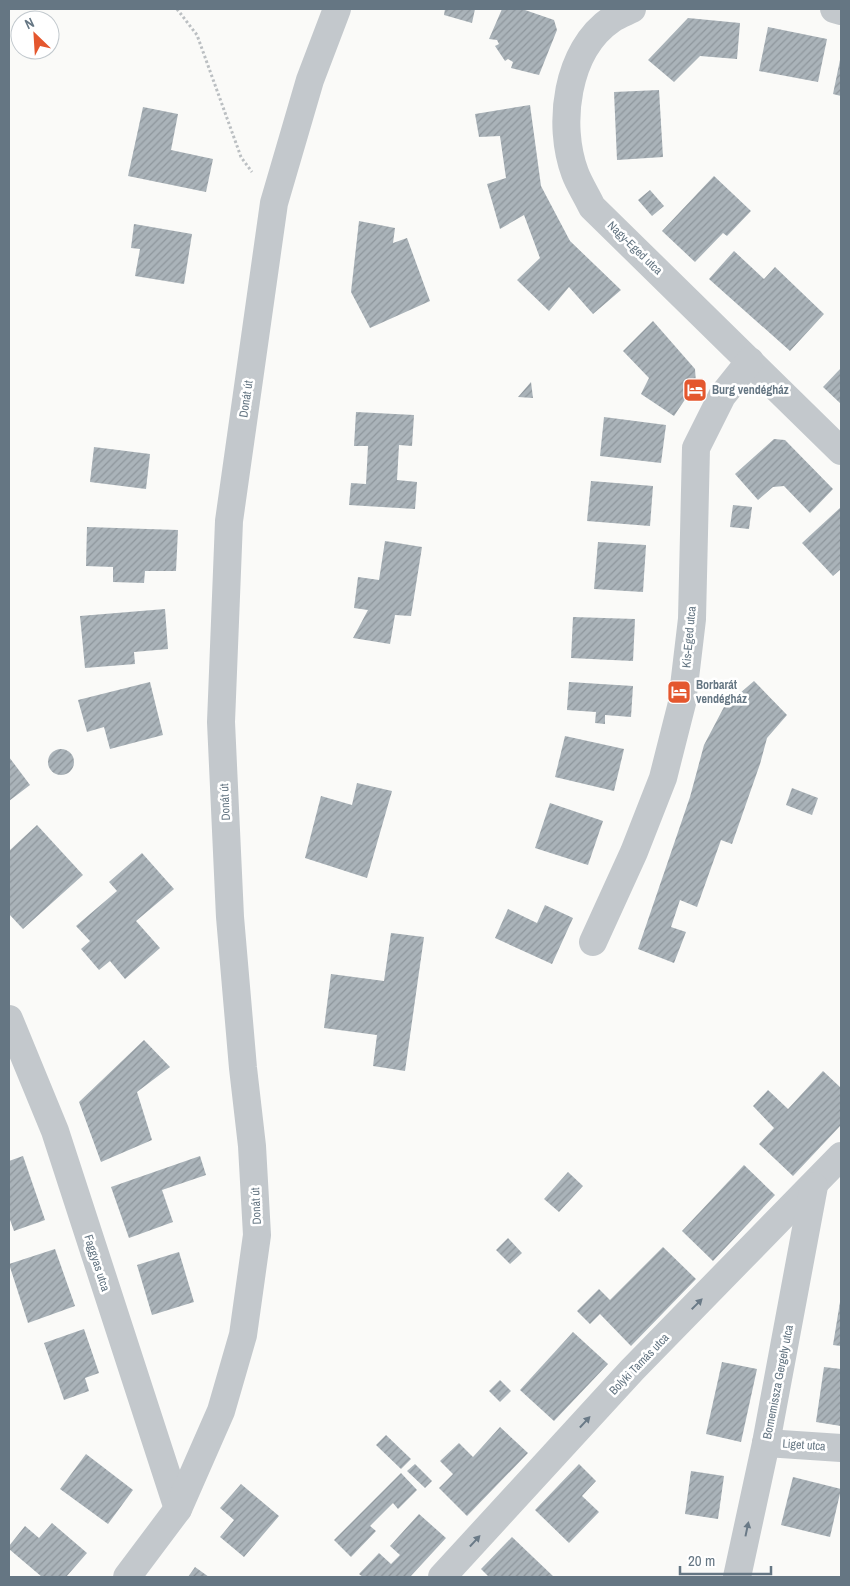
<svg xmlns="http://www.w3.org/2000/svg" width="850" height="1586" viewBox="0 0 850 1586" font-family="'Archivo Narrow',sans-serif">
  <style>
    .building { fill: url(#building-hatch) }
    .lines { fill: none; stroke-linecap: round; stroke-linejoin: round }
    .path { stroke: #bbbfc2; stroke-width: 3; stroke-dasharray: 2.5 2.5; stroke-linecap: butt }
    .minor { stroke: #c3c8cc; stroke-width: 28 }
    .oneway { fill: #6a7a87 }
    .labels { text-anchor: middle; stroke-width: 5; stroke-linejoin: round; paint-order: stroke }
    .street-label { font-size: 12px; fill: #657683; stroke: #fff }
    .poi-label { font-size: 12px; font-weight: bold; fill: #657683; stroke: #fff; text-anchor: start }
  </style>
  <defs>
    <pattern id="building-hatch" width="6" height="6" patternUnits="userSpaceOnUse" patternTransform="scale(1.25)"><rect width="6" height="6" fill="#aab3b9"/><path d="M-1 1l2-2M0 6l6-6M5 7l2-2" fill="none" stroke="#8e969c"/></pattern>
  </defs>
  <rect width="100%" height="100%" fill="#fafaf8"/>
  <g class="building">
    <polygon points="445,9 475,9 472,23 444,15"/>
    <polygon points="502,9 522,9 554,20 557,30 539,75 511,68 513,62 508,59 505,61 495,46 499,44 497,40 489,39"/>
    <polygon points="688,18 740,23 737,59 700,56 674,82 648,60"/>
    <polygon points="768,27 827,39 818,82 759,71"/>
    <polygon points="840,60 841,60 841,96 833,94"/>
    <polygon points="659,90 663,157 617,160 614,92"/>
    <polygon points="530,105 541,186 570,241 621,290 593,314 569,287 549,311 517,280 540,258 524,215 500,229 487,184 506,178 500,136 479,137 475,114"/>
    <polygon points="143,107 178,114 171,150 213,159 206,192 128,176"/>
    <polygon points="714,176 751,211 727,236 723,233 695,262 662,231"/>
    <polygon points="650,190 664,206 652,216 638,200"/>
    <polygon points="359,221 395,228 393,243 407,238 430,301 370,328 351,292"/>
    <polygon points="134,224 192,234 184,284 135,276 140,249 131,248"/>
    <polygon points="734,251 764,279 775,267 824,314 790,351 709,279"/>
    <polygon points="653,321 695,369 696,383 674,416 641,394 649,378 623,351"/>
    <polygon points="841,368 841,404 823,387"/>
    <polygon points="531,382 533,398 518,397"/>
    <polygon points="356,412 414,415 412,446 399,445 397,480 417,482 415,509 349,505 351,483 366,484 368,446 354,446"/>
    <polygon points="604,417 666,425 661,463 600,456"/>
    <polygon points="774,439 785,440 833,489 810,513 784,486 773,487 758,500 735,474"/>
    <polygon points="94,447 150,454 146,489 90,482"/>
    <polygon points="591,481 653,486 650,526 587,521"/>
    <polygon points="733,505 752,507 749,529 730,527"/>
    <polygon points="841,507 841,569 833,576 802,543"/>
    <polygon points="87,527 178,530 176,571 145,571 144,583 113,582 113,567 86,566"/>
    <polygon points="385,541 422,547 411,616 395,615 390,644 353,638 368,610 354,608 358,577 379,580"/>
    <polygon points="598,542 646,545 643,592 594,589"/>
    <polygon points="165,609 168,649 134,652 135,664 85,668 80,616"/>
    <polygon points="573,617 635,619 633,661 571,658"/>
    <polygon points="754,681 787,715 767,738 760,764 732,844 721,840 697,907 680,900 671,927 686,932 674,963 638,949 690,797 704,745 724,707"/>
    <polygon points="150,682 163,735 110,749 104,727 87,732 78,700"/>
    <polygon points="569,682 633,686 631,717 605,715 605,724 595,723 596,712 567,710"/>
    <polygon points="565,736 624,749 614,791 555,777"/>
    <circle cx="61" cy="762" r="13"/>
    <polygon points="9,757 30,785 9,801"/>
    <polygon points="357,783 392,791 367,878 305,858 321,796 352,805"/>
    <polygon points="792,788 818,798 812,815 786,805"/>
    <polygon points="550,803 603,821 588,865 535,848"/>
    <polygon points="37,825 83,875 23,929 9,914 9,851"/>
    <polygon points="142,853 174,889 136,921 160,948 125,979 110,961 99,970 81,949 90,941 76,926 117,891 109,882"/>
    <polygon points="545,905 573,918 552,964 495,938 508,909 537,923"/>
    <polygon points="391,933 424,937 405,1071 373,1066 377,1035 324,1028 331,974 384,981"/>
    <polygon points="144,1040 170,1067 137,1092 152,1140 101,1162 79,1102"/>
    <polygon points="823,1071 841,1088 841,1125 793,1176 759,1144 774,1128 753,1106 768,1090 788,1109"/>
    <polygon points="23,1156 45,1220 14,1231 9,1217 9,1161"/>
    <polygon points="200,1156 206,1175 162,1190 173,1222 129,1238 111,1187"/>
    <polygon points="744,1165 775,1195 713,1261 682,1231"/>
    <polygon points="568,1172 583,1186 559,1212 544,1199"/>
    <polygon points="508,1238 522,1253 510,1264 496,1250"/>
    <polygon points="663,1247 696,1279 631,1346 600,1314 590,1324 577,1311 599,1289 610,1300"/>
    <polygon points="55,1249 75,1306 28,1323 9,1264"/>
    <polygon points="179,1252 194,1302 152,1315 137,1265"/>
    <polygon points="840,1302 841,1302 841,1346 833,1345"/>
    <polygon points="84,1329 99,1373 85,1378 89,1391 64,1400 44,1343"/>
    <polygon points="573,1332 608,1364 554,1421 520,1390"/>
    <polygon points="722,1362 757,1369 741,1442 706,1434"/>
    <polygon points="824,1367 841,1369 841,1426 816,1422"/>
    <polygon points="500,1380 511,1391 500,1402 489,1391"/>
    <polygon points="500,1427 528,1453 467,1516 439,1488 453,1474 440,1461 459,1443 473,1457"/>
    <polygon points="386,1435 411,1459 401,1469 376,1445"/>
    <polygon points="86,1454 133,1490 108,1524 60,1489"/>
    <polygon points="415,1464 432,1481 425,1488 407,1471"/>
    <polygon points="579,1464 596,1481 582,1496 599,1512 569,1543 535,1510"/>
    <polygon points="691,1471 724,1476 718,1519 685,1514"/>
    <polygon points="401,1473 417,1490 398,1509 393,1503 370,1526 376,1531 351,1557 334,1540"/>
    <polygon points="793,1477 841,1489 830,1537 781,1525"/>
    <polygon points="241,1484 279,1516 244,1557 220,1537 234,1520 220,1508"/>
    <polygon points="419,1514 446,1538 410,1577 363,1577 359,1574 379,1553 391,1564 400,1555 390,1546"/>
    <polygon points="52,1523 87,1553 66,1577 42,1577 9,1549 9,1546 25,1526 39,1538"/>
    <polygon points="512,1537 554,1577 489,1577 481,1569"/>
    <polygon points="195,1567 209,1577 188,1577"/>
  </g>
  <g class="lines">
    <polyline class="path" points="177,9 197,35 241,157 252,172"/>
    <g class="minor">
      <path d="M 632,9 C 626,12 618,15 612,19 C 566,50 557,125 575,173 C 579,184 587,196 592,207 L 841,451"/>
      <polyline points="834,9 841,11"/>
      <polyline points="593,942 634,852 663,778 682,703 692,619 696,448 722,396 750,361"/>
      <polyline points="9,1019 55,1131 178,1509"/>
      <polyline points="766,1443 841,1448"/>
      <polyline points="127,1577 178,1509 221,1411 243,1335 257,1235 252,1146 243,1068 230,917 221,722 229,521 274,203 310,80 337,9"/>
      <polyline points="442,1577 632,1370 841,1156"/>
      <polyline points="737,1577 766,1443 814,1186"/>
    </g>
  </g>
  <defs><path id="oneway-solid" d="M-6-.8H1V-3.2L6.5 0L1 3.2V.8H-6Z" transform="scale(1.25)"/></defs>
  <g class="oneway">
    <use href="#oneway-solid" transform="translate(697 1304) rotate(-45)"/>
    <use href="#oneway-solid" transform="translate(585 1422) rotate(-47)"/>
    <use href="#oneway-solid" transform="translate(747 1529) rotate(-78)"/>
    <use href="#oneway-solid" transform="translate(475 1541) rotate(-47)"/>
  </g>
  <defs>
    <g id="hotel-square" transform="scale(1.25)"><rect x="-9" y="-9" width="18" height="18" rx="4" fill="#e4572e" stroke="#fff"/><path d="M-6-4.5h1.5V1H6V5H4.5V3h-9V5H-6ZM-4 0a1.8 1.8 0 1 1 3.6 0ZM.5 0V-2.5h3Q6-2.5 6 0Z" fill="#fff"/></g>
  </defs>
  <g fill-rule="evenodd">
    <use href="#hotel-square" x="695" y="390"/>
    <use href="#hotel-square" x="679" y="692"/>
  </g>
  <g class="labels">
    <g class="street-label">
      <text transform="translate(635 248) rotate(44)" y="4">Nagy-Eged utca</text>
      <text transform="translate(246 399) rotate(-82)" y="4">Donát út</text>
      <text transform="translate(689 637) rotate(-85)" y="4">Kis-Eged utca</text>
      <text transform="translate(225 802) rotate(-93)" y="4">Donát út</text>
      <text transform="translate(256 1206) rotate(-93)" y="4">Donát út</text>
      <text transform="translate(97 1263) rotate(72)" y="4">Faggyas utca</text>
      <text transform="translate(639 1364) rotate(-46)" y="4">Bolyki Tamás utca</text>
      <text transform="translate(778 1382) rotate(-79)" y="4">Bornemissza Gergely utca</text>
      <text transform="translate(804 1445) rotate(4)" y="4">Liget utca</text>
    </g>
    <g class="poi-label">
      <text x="712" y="394">Burg vendégház</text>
      <text x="696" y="689">Borbarát<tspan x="696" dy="14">vendégház</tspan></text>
    </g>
  </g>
  <rect width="850" height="1586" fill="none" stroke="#657683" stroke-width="20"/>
  <g transform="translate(35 35) rotate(335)"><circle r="24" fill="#ffffff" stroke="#c1c8cd"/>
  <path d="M0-4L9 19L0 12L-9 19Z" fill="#e4572e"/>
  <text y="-8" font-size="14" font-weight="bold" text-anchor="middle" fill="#657683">N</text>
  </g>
  <path d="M680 1566v8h91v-8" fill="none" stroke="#657683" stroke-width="2.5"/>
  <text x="688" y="1566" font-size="15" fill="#657683" stroke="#ffffff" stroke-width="4" paint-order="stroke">20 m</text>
</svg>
